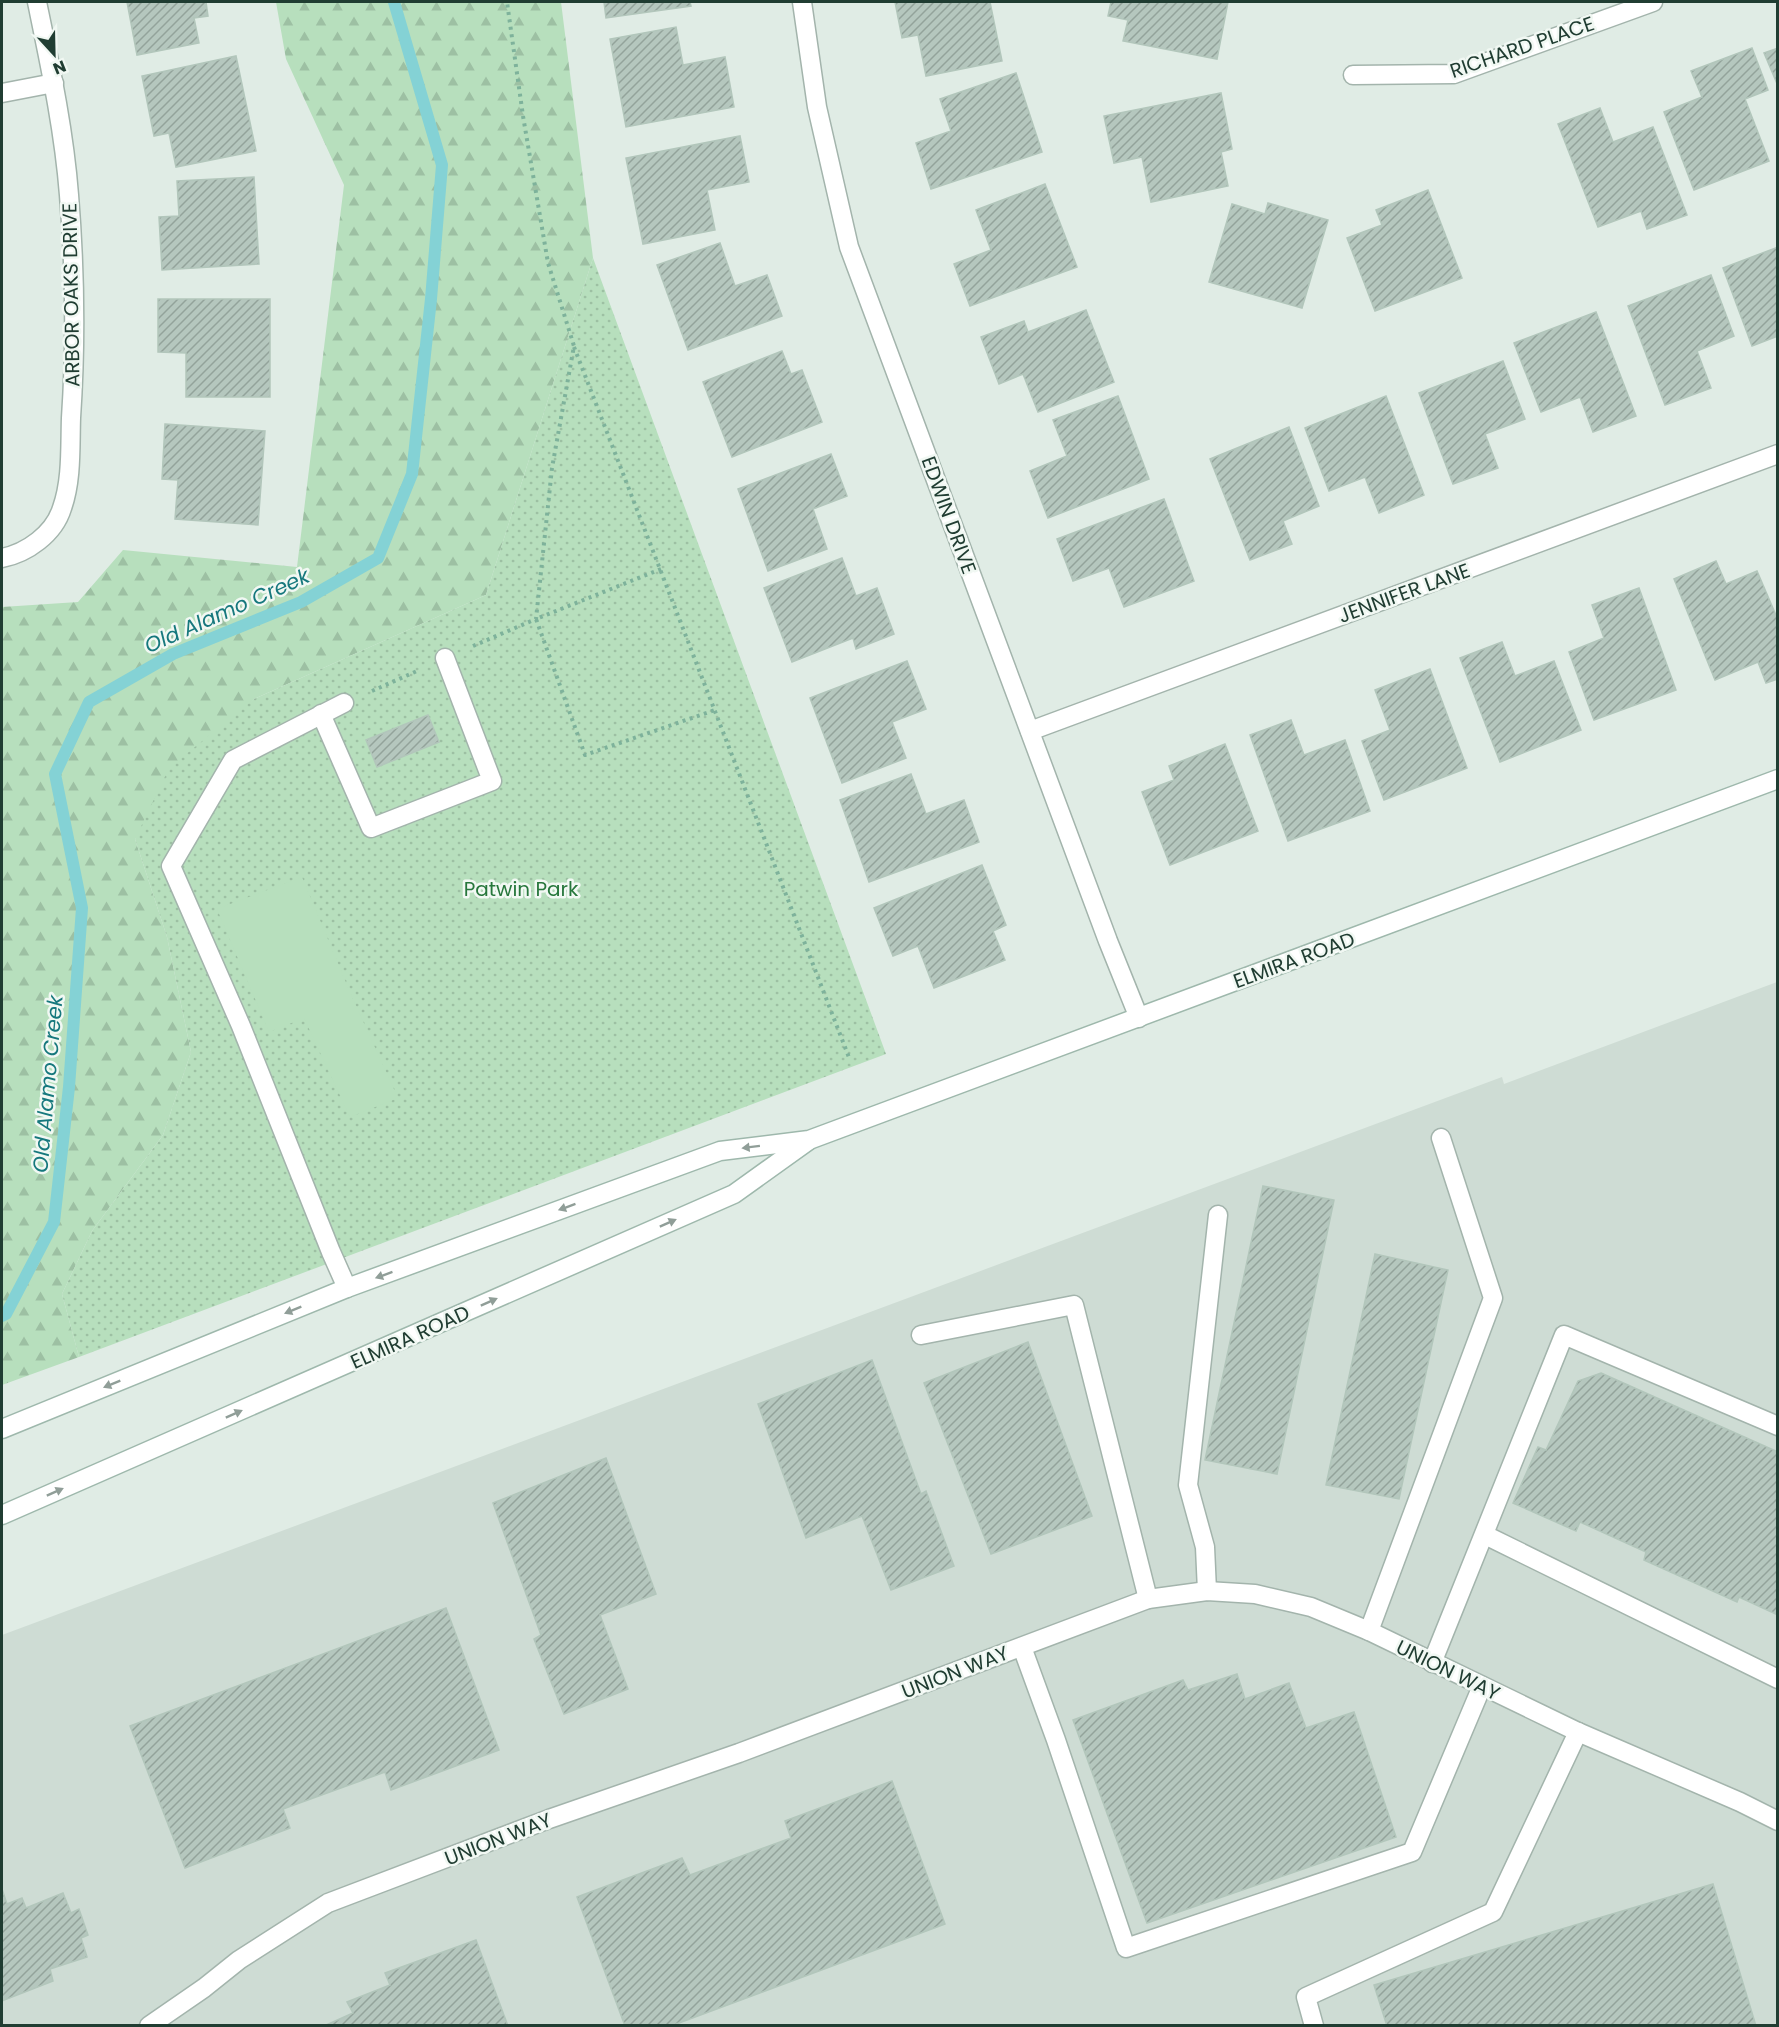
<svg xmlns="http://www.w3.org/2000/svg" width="1779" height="2027" viewBox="0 0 1779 2027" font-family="Poppins,sans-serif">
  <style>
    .built { fill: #cedcd4 }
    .forest { fill: url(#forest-firs) }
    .park { fill: url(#park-dots) }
    .pitch { fill: #b7dfbd }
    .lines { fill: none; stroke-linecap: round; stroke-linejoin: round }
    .stream { stroke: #84d2d5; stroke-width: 12 }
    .building { fill: url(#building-hatch); stroke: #b2c6bb; stroke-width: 1.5 }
    .service-casing { stroke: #a3b4ac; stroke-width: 21 }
    .minor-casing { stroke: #a3b4ac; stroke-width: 21 }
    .secondary-casing { stroke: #9eb8ac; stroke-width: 21 }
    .path { stroke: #7eb29b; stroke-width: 4; stroke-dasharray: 3 4.5; stroke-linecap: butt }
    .service { stroke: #fff; stroke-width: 18 }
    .minor { stroke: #fff; stroke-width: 18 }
    .secondary { stroke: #fff; stroke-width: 18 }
    .oneway { fill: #909e98 }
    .labels { text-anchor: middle; stroke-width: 5; stroke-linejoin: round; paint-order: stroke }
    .street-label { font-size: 20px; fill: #203d32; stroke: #f1f8f3 }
    .park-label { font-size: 20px; fill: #27773c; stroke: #f1f8f3 }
    .water-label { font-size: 21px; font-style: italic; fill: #16787d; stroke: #f1f8f3 }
  </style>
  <defs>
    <pattern id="forest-firs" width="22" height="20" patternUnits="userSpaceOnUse" patternTransform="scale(1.5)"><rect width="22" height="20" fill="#b7dfbd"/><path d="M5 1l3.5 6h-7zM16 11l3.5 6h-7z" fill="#9dc0a3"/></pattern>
    <pattern id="park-dots" width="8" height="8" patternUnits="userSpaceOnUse" patternTransform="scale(1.5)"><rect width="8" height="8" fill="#b7dfbd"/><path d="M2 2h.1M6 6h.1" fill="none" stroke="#9dc0a3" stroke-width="1.8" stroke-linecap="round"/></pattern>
    <pattern id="building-hatch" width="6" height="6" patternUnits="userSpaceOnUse" patternTransform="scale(1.5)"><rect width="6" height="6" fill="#b5c7be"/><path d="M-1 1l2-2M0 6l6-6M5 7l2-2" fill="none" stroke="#93a39b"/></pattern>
  </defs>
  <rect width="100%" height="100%" fill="#e0ece5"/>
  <polygon class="built" points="1777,982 1777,2025 2,2026 2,1635 1502,1077 1504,1084"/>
  <polygon class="forest" points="276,2 561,2 593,258 486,595 254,699 135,839 167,937 191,1052 163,1135 92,1231 62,1294 79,1357 2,1385 2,607 78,602 123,550 297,567 344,185 286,59"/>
  <polygon class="park" points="593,258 886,1054 79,1357 62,1294 92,1231 163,1135 191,1052 167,937 135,839 169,768 254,699 486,595"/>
  <polygon class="pitch" points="302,877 352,997 398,1098 350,1117 304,1018 269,1032 217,909"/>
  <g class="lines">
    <polyline class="stream" points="2,1316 6,1314 54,1222 69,1087 82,908 55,774 89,702 173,654 301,602 378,558 412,474 431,299 442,165 394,2"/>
  </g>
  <g class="building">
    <polygon points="127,2 206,2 208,16 194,18 199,43 137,55"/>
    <polygon points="604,2 690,2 691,6 606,18"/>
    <polygon points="895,2 990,2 1002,61 926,76 918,35 902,38"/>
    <polygon points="1111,2 1228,2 1217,59 1123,41 1128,20 1108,16"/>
    <polygon points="676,27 683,65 725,57 734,107 626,127 610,39"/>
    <polygon points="1752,48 1768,90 1745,99 1769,161 1694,190 1664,112 1702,97 1691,71"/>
    <polygon points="1778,48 1778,86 1764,53"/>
    <polygon points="236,56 256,151 176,167 169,133 154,136 142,76"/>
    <polygon points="1016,73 1042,152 931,189 916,143 951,131 940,99"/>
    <polygon points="1221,93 1232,149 1221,152 1228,186 1151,202 1142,157 1114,163 1104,116"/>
    <polygon points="1600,108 1613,142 1653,127 1687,215 1647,229 1641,211 1598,227 1558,124"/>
    <polygon points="740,136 749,182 707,190 715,230 643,244 626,158"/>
    <polygon points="254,177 259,264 162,270 159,217 179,216 177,181"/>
    <polygon points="1045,184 1077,267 970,306 954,264 991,250 976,210"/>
    <polygon points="1428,190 1462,278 1375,311 1347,238 1382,225 1376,210"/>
    <polygon points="1268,203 1328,220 1302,308 1209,282 1232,204 1265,214"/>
    <polygon points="720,243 735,286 767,275 782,316 688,350 657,265"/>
    <polygon points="1778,247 1778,336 1752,346 1723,268"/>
    <polygon points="1711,275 1734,336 1697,351 1711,388 1665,405 1628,306"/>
    <polygon points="158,299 270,299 270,397 186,397 186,353 158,352"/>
    <polygon points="1086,310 1114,382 1038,412 1023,374 999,384 981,337 1024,321 1028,332"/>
    <polygon points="1596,312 1636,416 1593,432 1580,397 1541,412 1514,343"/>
    <polygon points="782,351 791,374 802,370 822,422 732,457 703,382"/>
    <polygon points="1503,361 1525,419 1485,434 1498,468 1453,484 1419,393"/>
    <polygon points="1118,396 1149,479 1048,518 1030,471 1067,456 1053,420"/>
    <polygon points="1386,396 1424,495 1379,513 1365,477 1329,491 1305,428"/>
    <polygon points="165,424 265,431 258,525 175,519 178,480 162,479"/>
    <polygon points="1289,427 1319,506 1283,521 1292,544 1250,560 1210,459"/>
    <polygon points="831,454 847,496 813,509 827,549 768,571 738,489"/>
    <polygon points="1164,499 1194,581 1124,607 1109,568 1073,581 1057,539"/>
    <polygon points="842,558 856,596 877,588 894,634 856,649 853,638 792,662 764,588"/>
    <polygon points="1716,561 1726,584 1757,571 1778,620 1778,679 1766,683 1758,662 1715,680 1674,579"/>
    <polygon points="1639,588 1676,690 1594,720 1569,652 1604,638 1592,605"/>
    <polygon points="1502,642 1515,676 1554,661 1581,730 1500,762 1460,658"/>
    <polygon points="907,661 926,709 892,722 906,758 842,783 810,698"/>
    <polygon points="1430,669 1467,768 1384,800 1362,741 1390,730 1375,690"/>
    <polygon points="428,715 439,742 377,767 366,740"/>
    <polygon points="1291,720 1304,755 1345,740 1370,811 1288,841 1250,735"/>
    <polygon points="1225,744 1258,831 1170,865 1142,792 1174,780 1169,766"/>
    <polygon points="911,774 926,814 964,800 979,842 869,882 840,800"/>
    <polygon points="982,865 1006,925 993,931 1005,960 934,988 918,946 893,956 874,908"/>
    <polygon points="1263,1186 1334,1200 1277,1474 1205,1460"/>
    <polygon points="1375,1254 1448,1270 1399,1499 1326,1485"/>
    <polygon points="1028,1342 1092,1516 991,1554 924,1383"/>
    <polygon points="872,1360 921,1494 926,1491 954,1566 891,1590 862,1516 806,1538 758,1404"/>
    <polygon points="1601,1373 1778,1452 1778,1615 1739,1597 1737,1602 1644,1560 1646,1552 1580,1522 1576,1531 1513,1503 1538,1447 1546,1450 1578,1381"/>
    <polygon points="606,1458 656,1594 600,1615 628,1689 564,1714 534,1639 541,1635 493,1503"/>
    <polygon points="446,1608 499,1750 391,1790 385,1772 283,1809 290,1828 185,1868 130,1726"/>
    <polygon points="1237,1674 1245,1699 1289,1683 1306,1728 1354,1712 1396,1837 1147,1923 1073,1720 1183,1680 1188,1690"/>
    <polygon points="892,1781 945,1924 671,2026 625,2026 577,1897 682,1858 690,1875 791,1838 785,1821"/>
    <polygon points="1713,1884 1756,2026 1387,2026 1374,1985"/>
    <polygon points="2,1889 7,1904 22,1898 26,1908 63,1893 71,1913 79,1909 88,1935 81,1938 87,1957 50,1969 53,1981 2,2001"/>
    <polygon points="476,1940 508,2026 324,2026 353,2013 347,2002 390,1985 385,1973"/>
  </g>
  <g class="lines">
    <g class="service-casing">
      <g id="service">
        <polyline points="344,703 233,760 171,866 241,1026 331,1252 347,1288"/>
        <polyline points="321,714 371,828 492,781 445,658"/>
        <polyline points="921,1335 1074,1305 1148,1599"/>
        <polyline points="1485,1535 1778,1679"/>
        <polyline points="1207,1591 1205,1547 1188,1485 1218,1215"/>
        <polyline points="1369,1631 1493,1298 1441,1138"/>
        <polyline points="1022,1647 1056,1740 1126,1948 1412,1852 1482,1686"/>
        <polyline points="1432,1663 1564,1335 1778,1426"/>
        <polyline points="1314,2026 1306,1997 1493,1912 1578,1732"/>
      </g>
    </g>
    <g class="minor-casing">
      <g id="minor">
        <polyline points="802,2 817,107 849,247 1108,941 1139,1018"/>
        <polyline points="1353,75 1454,74 1653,2"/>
        <polyline points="2,93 54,83"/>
        <path d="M 2,558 C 27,553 54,534 62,508 C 72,480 70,447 71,418 C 76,344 75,269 69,195 C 64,130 50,65 37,2"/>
        <polyline points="1030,731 1778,454"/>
        <polyline points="149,2026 204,1988 239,1960 328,1903 549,1819 739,1753 1148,1599 1207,1591 1255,1594 1311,1607 1369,1631 1578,1732 1740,1802 1778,1821"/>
      </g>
    </g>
    <g class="secondary-casing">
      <g id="secondary">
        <polyline points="2,1429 347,1288 720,1151 809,1140 1778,779"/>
        <polyline points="2,1515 734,1194 808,1141"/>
      </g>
    </g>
    <g class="path">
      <polyline points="574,347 850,1060"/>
      <polyline points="661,569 536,619 585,755 715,710"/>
      <polyline points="473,646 536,619 552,468 574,346 548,263 523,116 507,2"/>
      <polyline points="372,691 417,671"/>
    </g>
    <use href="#service" class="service"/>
    <use href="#minor" class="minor"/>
    <use href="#secondary" class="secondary"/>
  </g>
  <defs><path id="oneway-solid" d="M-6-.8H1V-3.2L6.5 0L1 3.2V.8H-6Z" transform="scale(1.5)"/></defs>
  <g class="oneway">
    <use href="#oneway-solid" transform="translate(751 1147) rotate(173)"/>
    <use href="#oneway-solid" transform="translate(567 1207) rotate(160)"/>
    <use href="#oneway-solid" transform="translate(668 1223) rotate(-24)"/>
    <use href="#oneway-solid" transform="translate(384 1275) rotate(160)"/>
    <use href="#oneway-solid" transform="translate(489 1302) rotate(-24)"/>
    <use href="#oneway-solid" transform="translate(293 1310) rotate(158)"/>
    <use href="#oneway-solid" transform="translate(112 1384) rotate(158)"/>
    <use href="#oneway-solid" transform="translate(234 1414) rotate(-24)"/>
    <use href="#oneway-solid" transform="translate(55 1492) rotate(-24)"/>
  </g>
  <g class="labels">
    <g class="street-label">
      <text transform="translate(1522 47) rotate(-19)" y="7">RICHARD PLACE</text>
      <text transform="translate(71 295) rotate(-91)" y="7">ARBOR OAKS DRIVE</text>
      <text transform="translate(949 515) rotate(70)" y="7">EDWIN DRIVE</text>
      <text transform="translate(1404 593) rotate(-20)" y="7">JENNIFER LANE</text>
      <text transform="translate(1294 960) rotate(-20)" y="7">ELMIRA ROAD</text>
      <text transform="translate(410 1337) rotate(-24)" y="7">ELMIRA ROAD</text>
      <text transform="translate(1448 1670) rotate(26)" y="7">UNION WAY</text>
      <text transform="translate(955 1672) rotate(-21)" y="7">UNION WAY</text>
      <text transform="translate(498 1839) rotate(-21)" y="7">UNION WAY</text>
    </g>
    <g class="park-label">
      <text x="521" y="896">Patwin Park</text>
    </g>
    <g class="water-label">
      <text transform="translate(227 611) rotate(-24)" y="7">Old Alamo Creek</text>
      <text transform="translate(48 1084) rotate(-85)" y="7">Old Alamo Creek</text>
    </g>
  </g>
  <rect width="1779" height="2027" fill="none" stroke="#203d32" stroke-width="6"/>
  <g transform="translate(54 54) rotate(158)" stroke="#f1f8f3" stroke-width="4.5" paint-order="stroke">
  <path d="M0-4.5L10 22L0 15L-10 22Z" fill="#203d32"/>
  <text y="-9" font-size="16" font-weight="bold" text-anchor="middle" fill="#203d32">N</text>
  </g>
</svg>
